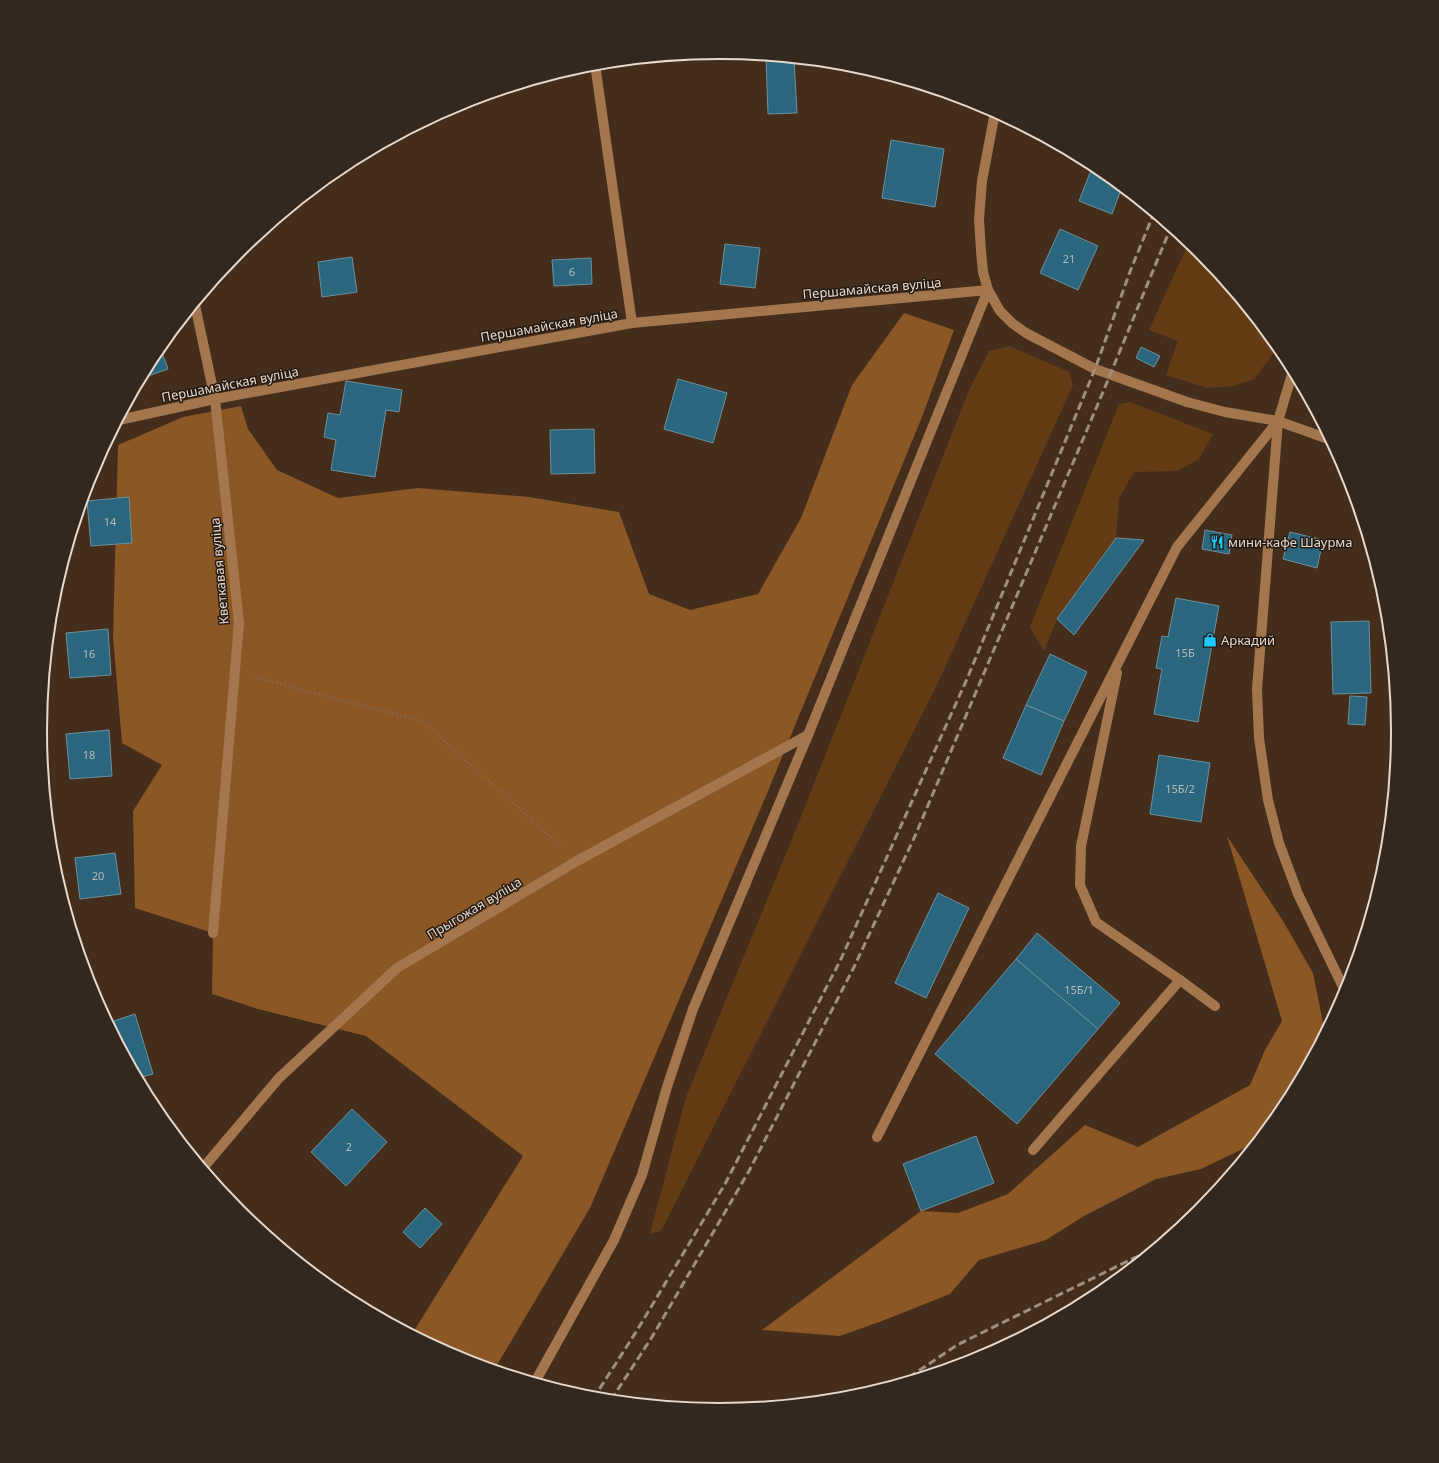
<svg xmlns="http://www.w3.org/2000/svg" width="1439" height="1463" viewBox="0 0 1439 1463" font-family="'Noto Sans',sans-serif">
  <style>
    .green { fill: #633c16 }
    .forest { fill: #8b5724 }
    .building { fill: #2a667d; stroke: #6e909f }
    .lines { fill: none; stroke-linecap: round; stroke-linejoin: round }
    .path { stroke: #847161; stroke-width: 2.5; stroke-dasharray: 1 3; stroke-linecap: butt }
    .minor { stroke: #a4764d; stroke-width: 10 }
    .rail { stroke: #a08e80; stroke-width: 3; stroke-dasharray: 8 4; stroke-linecap: butt }
    .labels { text-anchor: middle; stroke-width: 3; stroke-linejoin: round; paint-order: stroke }
    .number-label { font-size: 11px; fill: #b8bcb9 }
    .street-label { font-size: 13px; fill: #e7d8cd; stroke: #231911 }
    .poi-label { font-size: 13px; fill: #e7d8cd; stroke: #231911; text-anchor: start }
    .rim { fill: none; stroke: #e7d8cd; stroke-width: 2 }
  </style>
  <rect width="100%" height="100%" fill="#442e1b"/>
  <g class="green">
    <polygon points="1189,242 1200,251 1276,344 1273,354 1254,379 1233,386 1208,388 1166,375 1178,341 1149,330"/>
    <polygon points="1009,346 1069,372 1073,385 937,685 661,1231 650,1234 686,1097 795,832 969,390 989,351"/>
    <polygon points="1130,402 1213,434 1199,459 1177,471 1134,472 1119,498 1116,538 1057,619 1044,651 1030,627 1119,404"/>
  </g>
  <g class="forest">
    <polygon points="904,313 954,330 922,417 766,796 590,1208 494,1370 459,1359 412,1334 523,1156 366,1036 258,1009 212,994 213,933 135,908 133,811 162,765 122,743 113,637 118,445 183,417 241,406 248,429 277,470 338,498 418,488 529,497 619,512 649,594 690,610 758,594 801,518 852,385"/>
    <polygon points="1227,836 1283,921 1313,973 1325,1033 1284,1109 1257,1142 1201,1169 1156,1179 1084,1216 1046,1240 979,1260 950,1294 882,1321 840,1336 762,1330 921,1211 958,1213 1008,1194 1085,1125 1138,1147 1250,1085 1265,1050 1282,1021"/>
  </g>
  <g class="building">
    <polygon points="766,58 777,58 794,59 797,113 768,114"/>
    <polygon points="891,140 944,149 935,207 882,198"/>
    <polygon points="1093,165 1122,187 1112,214 1079,201"/>
    <polygon points="1060,229 1098,246 1078,290 1040,273"/>
    <polygon points="725,244 760,248 755,288 720,284"/>
    <polygon points="352,257 357,292 322,297 318,262"/>
    <polygon points="591,258 592,284 554,286 552,260"/>
    <polygon points="160,347 168,369 142,378 155,354"/>
    <polygon points="1141,347 1160,356 1154,367 1136,358"/>
    <polygon points="678,379 727,393 713,443 664,429"/>
    <polygon points="346,381 402,390 399,412 386,410 375,477 331,470 336,440 324,437 328,413 340,415"/>
    <polygon points="594,429 595,473 551,474 550,430"/>
    <polygon points="129,497 132,543 91,546 87,501"/>
    <polygon points="1205,530 1232,535 1229,554 1202,549"/>
    <polygon points="1290,532 1323,540 1317,568 1283,559"/>
    <polygon points="1116,538 1144,540 1074,635 1057,619"/>
    <polygon points="1176,598 1219,606 1198,722 1154,714 1162,669 1156,668 1162,636 1168,637"/>
    <polygon points="1369,621 1371,693 1333,694 1331,622"/>
    <polygon points="108,629 111,675 70,678 66,633"/>
    <polygon points="1050,654 1087,672 1064,721 1026,705"/>
    <polygon points="1350,696 1367,697 1365,725 1348,724"/>
    <polygon points="1026,705 1064,721 1041,775 1003,758"/>
    <polygon points="109,730 112,776 70,779 66,734"/>
    <polygon points="1159,755 1210,763 1201,822 1150,814"/>
    <polygon points="115,853 121,894 80,899 75,858"/>
    <polygon points="938,893 969,908 926,998 895,983"/>
    <polygon points="1037,933 1120,1003 1098,1029 1016,959"/>
    <polygon points="1016,959 1098,1029 1017,1124 935,1054"/>
    <polygon points="135,1014 153,1074 138,1078 108,1023"/>
    <polygon points="352,1109 387,1142 346,1186 311,1152"/>
    <polygon points="976,1136 994,1183 921,1211 903,1164"/>
    <polygon points="425,1208 442,1224 420,1248 403,1232"/>
  </g>
  <g class="lines">
    <polyline class="path" points="253,677 422,721 562,847"/>
    <g class="minor">
      <polyline points="595,64 632,323"/>
      <polyline points="995,112 982,181 979,219 981,251 983,272 988,290 1000,311 1012,323 1026,333 1095,369 1187,402 1225,412 1278,421 1331,440"/>
      <polyline points="195,305 215,399 239,623 213,933"/>
      <polyline points="1293,371 1278,421 1257,689 1259,738 1268,800 1279,843 1298,894 1346,993"/>
      <polyline points="119,420 215,399 632,323 988,290"/>
      <polyline points="1117,673 1081,846 1080,885 1096,922 1180,980 1215,1006"/>
      <polyline points="877,1137 1177,547 1278,421"/>
      <polyline points="1033,1150 1180,980"/>
      <polyline points="203,1168 279,1078 397,968 577,861 808,735"/>
      <polyline points="535,1382 614,1240 642,1175 667,1087 693,1009 808,735 988,290"/>
    </g>
    <g class="rail">
      <polyline points="899,1384 957,1345 1132,1259 1153,1250"/>
      <polyline points="593,1399 636,1332 725,1184 841,959 967,679 1095,369 1131,269 1154,213"/>
      <polyline points="611,1400 652,1337 749,1171 854,967 915,836 1103,392 1171,227"/>
    </g>
  </g>
  <defs>
    <g id="restaurant-bare" transform="scale(1.08)"><path d="M-5-6h1v4h1v-4h1v4h1v-4h1v5L-1.5 .5V6h-2V.5L-5-1ZM5-6V6H3V1.5H1.5Q1.5-4 5-6Z" fill="#21c9fd" stroke="#231911" stroke-width="2.5" paint-order="stroke"/></g>
    <g id="shop-bare" transform="scale(1.08)"><path d="M-5-2.5h2.3a2.7 3.5 0 0 1 5.4 0H5L5.5 6h-11ZM-1.5-2.5h3a1.5 2.3 0 0 0-3 0Z" fill="#21c9fd" stroke="#231911" stroke-width="2.5" paint-order="stroke"/></g>
  </defs>
  <g fill-rule="evenodd">
    <use href="#restaurant-bare" x="1217" y="542"/>
    <use href="#shop-bare" x="1210" y="640"/>
  </g>
  <g class="labels">
    <g class="number-label">
      <text x="1069" y="263">21</text>
      <text x="572" y="276">6</text>
      <text x="110" y="526">14</text>
      <text x="1185" y="657">15Б</text>
      <text x="89" y="658">16</text>
      <text x="89" y="759">18</text>
      <text x="1180" y="793">15Б/2</text>
      <text x="98" y="880">20</text>
      <text x="1079" y="994">15Б/1</text>
      <text x="349" y="1151">2</text>
    </g>
    <g class="street-label">
      <text transform="translate(872 288) rotate(-5)" y="5">Першамайская вуліца</text>
      <text transform="translate(549 325) rotate(-10)" y="5">Першамайская вуліца</text>
      <text transform="translate(230 384) rotate(-11)" y="5">Першамайская вуліца</text>
      <text transform="translate(219 571) rotate(-95)" y="5">Кветкавая вуліца</text>
      <text transform="translate(474 908) rotate(-31)" y="5">Прыгожая вуліца</text>
    </g>
    <g class="poi-label">
      <text x="1228" y="547">мини-кафе Шаурма</text>
      <text x="1221" y="645">Аркадий</text>
    </g>
  </g>
  <path d="M0 0H1439V1463H0ZM47 731a672 672 0 1 1 1344 0a672 672 0 1 1-1344 0Z" fill="#332820" fill-rule="evenodd"/>
  <path class="rim" d="M47 731a672 672 0 1 1 1344 0a672 672 0 1 1-1344 0Z"/>
</svg>
